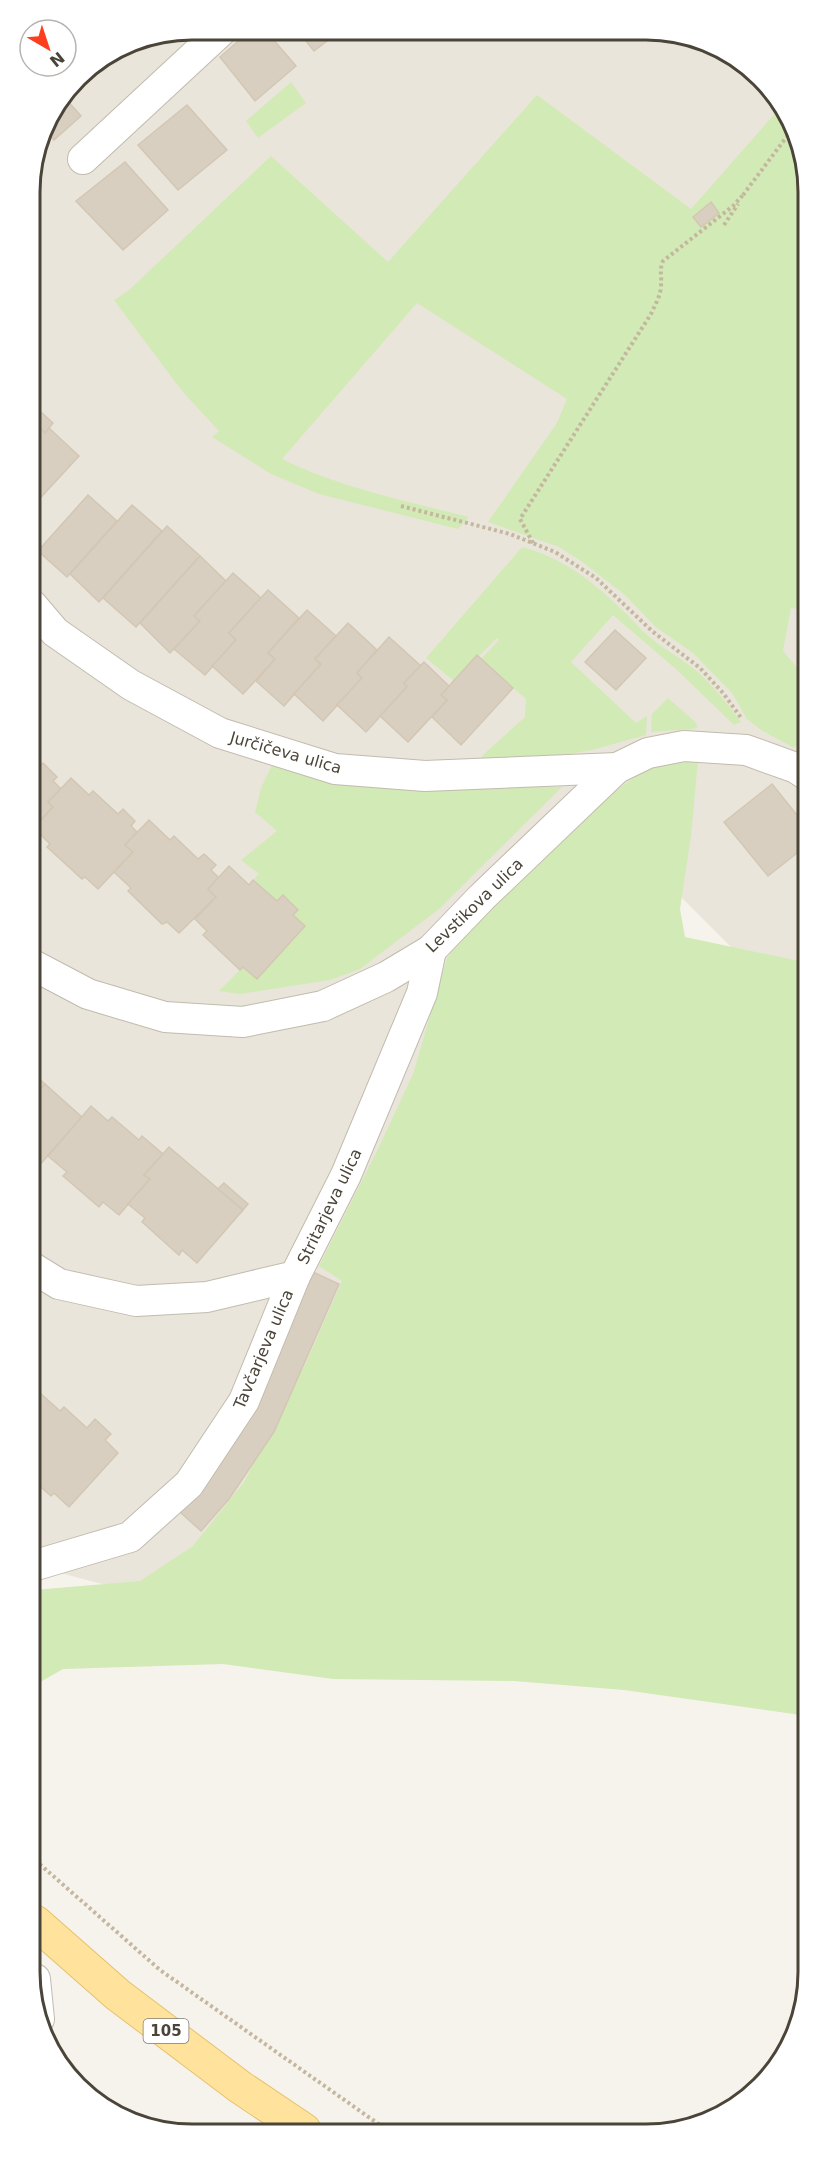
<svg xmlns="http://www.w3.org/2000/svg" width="839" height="2164" viewBox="0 0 839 2164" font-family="'DejaVu Sans',sans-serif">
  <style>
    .residential { fill: #eae5da }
    .green { fill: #d2eab5 }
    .building { fill: #d8cfc1; stroke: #d3c7b4; stroke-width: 1.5 }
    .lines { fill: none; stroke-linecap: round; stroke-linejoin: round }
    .minor-casing { stroke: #c2bbae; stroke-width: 32 }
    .primary-casing { stroke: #e6c16a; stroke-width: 35 }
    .path { stroke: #c4b79f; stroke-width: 4; stroke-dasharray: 3 3; stroke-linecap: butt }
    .minor { stroke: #fff; stroke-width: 30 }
    .primary { stroke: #ffe39c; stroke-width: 33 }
    .labels { text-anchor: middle; stroke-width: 6; stroke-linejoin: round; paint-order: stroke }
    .shield { fill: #fff; stroke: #817c74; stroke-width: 1.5 }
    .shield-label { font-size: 15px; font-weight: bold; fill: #4b4439 }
    .street-label { font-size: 16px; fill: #4b4439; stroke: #fff }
    .rim { fill: none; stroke: #4b4439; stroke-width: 3 }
  </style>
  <rect width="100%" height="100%" fill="#f6f3ec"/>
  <polygon class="residential" points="192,30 678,33 754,70 804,150 806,1022 645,861 306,1459 136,1593 34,1566 30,181 47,121 85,70 130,42"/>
  <g class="green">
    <polygon points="291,82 306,103 258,138 246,121"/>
    <path d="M 537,95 L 691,209 L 778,110 L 804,150 L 805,610 L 791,608 L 783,651 L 805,677 L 805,735 L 794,748 L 761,730 L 747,719 L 732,693 L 693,653 L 657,628 L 625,595 L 581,561 L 559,547 L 488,522 L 557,423 L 567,399 L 417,303 L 282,459 C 341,488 406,501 469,517 L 458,529 L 319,494 L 271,474 L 212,437 L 219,431 L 182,391 L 114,300 L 128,291 L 271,156 L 388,262 Z"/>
    <path d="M 522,547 C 561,557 593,581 621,609 C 630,617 638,627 647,635 C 663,649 683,659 699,673 C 715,688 728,704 741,722 L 734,725 L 677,670 L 613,615 L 571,662 L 636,723 L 647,716 L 646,735 L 592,750 L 544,758 L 477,763 L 484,754 L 525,717 L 526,699 L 481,659 L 499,640 L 497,638 L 454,681 L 426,658 Z"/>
    <polygon points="668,698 695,722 698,727 693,729 651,732 652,714"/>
    <polygon points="275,759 414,784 562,787 439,909 360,969 330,980 240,994 219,991 243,967 257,979 305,927 293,915 298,910 283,896 277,901 253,880 259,874 241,860 277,831 255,812 261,788"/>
    <polygon points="698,760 691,836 680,909 685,937 799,961 804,916 806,918 808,1716 624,1690 514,1681 333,1679 223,1664 63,1669 35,1685 34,1590 140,1581 193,1546 244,1482 305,1365 342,1281 319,1266 378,1149 413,1074 447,958 465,933 496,906 546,852 594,808 638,774 658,764"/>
  </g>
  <g class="building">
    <polygon points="251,30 265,30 296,66 255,101 220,57"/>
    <polygon points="298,31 340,31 314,51"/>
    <polygon points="124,46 128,51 102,71 96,64"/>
    <polygon points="64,97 81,116 54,140 44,129 47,121"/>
    <polygon points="187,105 227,150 178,190 138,145"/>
    <polygon points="125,162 168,210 123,250 76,201"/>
    <polygon points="711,202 719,213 701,227 693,217"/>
    <polygon points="31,403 53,423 45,433 39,427 31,436"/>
    <polygon points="39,427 45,433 49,428 79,456 31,508 31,436"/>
    <polygon points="88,495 117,521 67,577 38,551"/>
    <polygon points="132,505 162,531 99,602 70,574"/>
    <polygon points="167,526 200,556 136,627 103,598"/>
    <polygon points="200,556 226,581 194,616 200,621 170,653 140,623"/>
    <polygon points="233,573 261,598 229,633 236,640 205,675 174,649 200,621 194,616"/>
    <polygon points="268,590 299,618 268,653 275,659 243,694 212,666 236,640 229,633"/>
    <polygon points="307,610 336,636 315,659 321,664 284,706 256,681 275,659 268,653"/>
    <polygon points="348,623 377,650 357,673 362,678 323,721 294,694 321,664 315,659"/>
    <polygon points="615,630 646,658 616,690 585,662"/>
    <polygon points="389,637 421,666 404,683 407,687 366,732 337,705 362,678 357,673"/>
    <polygon points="477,655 513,688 461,745 432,717 447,700 441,695"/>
    <polygon points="424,662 449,686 441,695 447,700 408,742 380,716 407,687 404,683"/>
    <polygon points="43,763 57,777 53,781 61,789 48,802 53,807 32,829 32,764 37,769"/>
    <polygon points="71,778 89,795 93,791 118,814 123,809 135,821 131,826 137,832 125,845 133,852 98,889 85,877 82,879 47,847 50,844 34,828 53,807 48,802"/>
    <polygon points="772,784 805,825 806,846 768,876 724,822"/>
    <polygon points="149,820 170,840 174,836 198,859 204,854 216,865 211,870 219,878 208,889 216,897 179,933 167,922 162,924 128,891 131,888 114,872 133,852 125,845"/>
    <polygon points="229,866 249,885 253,880 277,901 283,895 298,910 293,915 305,926 257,979 243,967 240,970 203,935 207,931 195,919 216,897 208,889"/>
    <polygon points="33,1073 45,1084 33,1098"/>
    <polygon points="45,1084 82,1117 37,1168 33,1165 33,1098"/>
    <polygon points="91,1106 108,1121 112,1117 139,1140 142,1136 163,1154 144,1175 150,1179 119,1215 103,1202 99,1207 63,1176 67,1172 48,1156"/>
    <polygon points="169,1147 243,1210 197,1263 182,1250 179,1255 142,1222 145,1218 128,1204 150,1179 144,1175"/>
    <polygon points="224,1183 248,1204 243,1210 218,1189"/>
    <polygon points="313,1272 339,1284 274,1432 229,1499 201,1531 180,1512 207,1480 249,1419"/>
    <polygon points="40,1393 60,1411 64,1407 87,1428 95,1419 111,1434 105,1440 118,1453 69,1507 54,1493 51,1496 34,1481 34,1400"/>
  </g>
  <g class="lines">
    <g class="minor-casing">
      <g id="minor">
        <polyline points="83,159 222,30"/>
        <polyline points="32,605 55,632 131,685 220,733 335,769 425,776 617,768"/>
        <polyline points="33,965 88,994 165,1017 243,1022 323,1006 386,977 431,950 482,897 617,768 648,753 684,746 746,750 796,768 805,774"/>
        <polyline points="33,1268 59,1284 136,1301 207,1297 295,1276 346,1175 422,993 431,950"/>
        <polyline points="36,1565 130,1537 189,1484 244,1401 295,1276"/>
        <polyline points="35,1979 39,2019"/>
      </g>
    </g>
    <g class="primary-casing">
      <polyline id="primary" points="35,1922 118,1995 240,2087 304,2130"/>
    </g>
    <g class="path">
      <polyline points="743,195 791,131"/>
      <polyline points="724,225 738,204"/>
      <polyline points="401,506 510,534 555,552 596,578 652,631 700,668 723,693 742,719"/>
      <path d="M 533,543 L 520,519 L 651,314 C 655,305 661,295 661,285 C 662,276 659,270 663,261 L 733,206 L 744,194"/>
      <polyline points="35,1860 160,1970 387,2130"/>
    </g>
    <use href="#minor" class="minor"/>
    <use href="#primary" class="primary"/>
  </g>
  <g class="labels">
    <rect class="shield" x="143.5" y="2019" width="45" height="24" rx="4.5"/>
    <g class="shield-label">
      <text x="166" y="2036">105</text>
    </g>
    <g class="street-label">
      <text transform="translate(286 752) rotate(16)" y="6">Jurčičeva ulica</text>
      <text transform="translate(474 905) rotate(-44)" y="6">Levstikova ulica</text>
      <text transform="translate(329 1206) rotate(-64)" y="6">Stritarjeva ulica</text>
      <text transform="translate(263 1349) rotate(-67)" y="6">Tavčarjeva ulica</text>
    </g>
  </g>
  <path d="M0 0H839V2164H0ZM192 40H646A152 152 0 0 1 798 192V1972A152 152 0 0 1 646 2124H192A152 152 0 0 1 40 1972V192A152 152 0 0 1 192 40Z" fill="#fff" fill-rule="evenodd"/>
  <path class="rim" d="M192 40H646A152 152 0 0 1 798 192V1972A152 152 0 0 1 646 2124H192A152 152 0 0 1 40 1972V192A152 152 0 0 1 192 40Z"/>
  <g transform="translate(48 48) rotate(141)"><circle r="28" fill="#ffffff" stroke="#b7b4b0" stroke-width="1.5"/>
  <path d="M0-4.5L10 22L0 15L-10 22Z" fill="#fc3f1d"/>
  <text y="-9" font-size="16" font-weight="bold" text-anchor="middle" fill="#4b4439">N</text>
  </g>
</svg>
